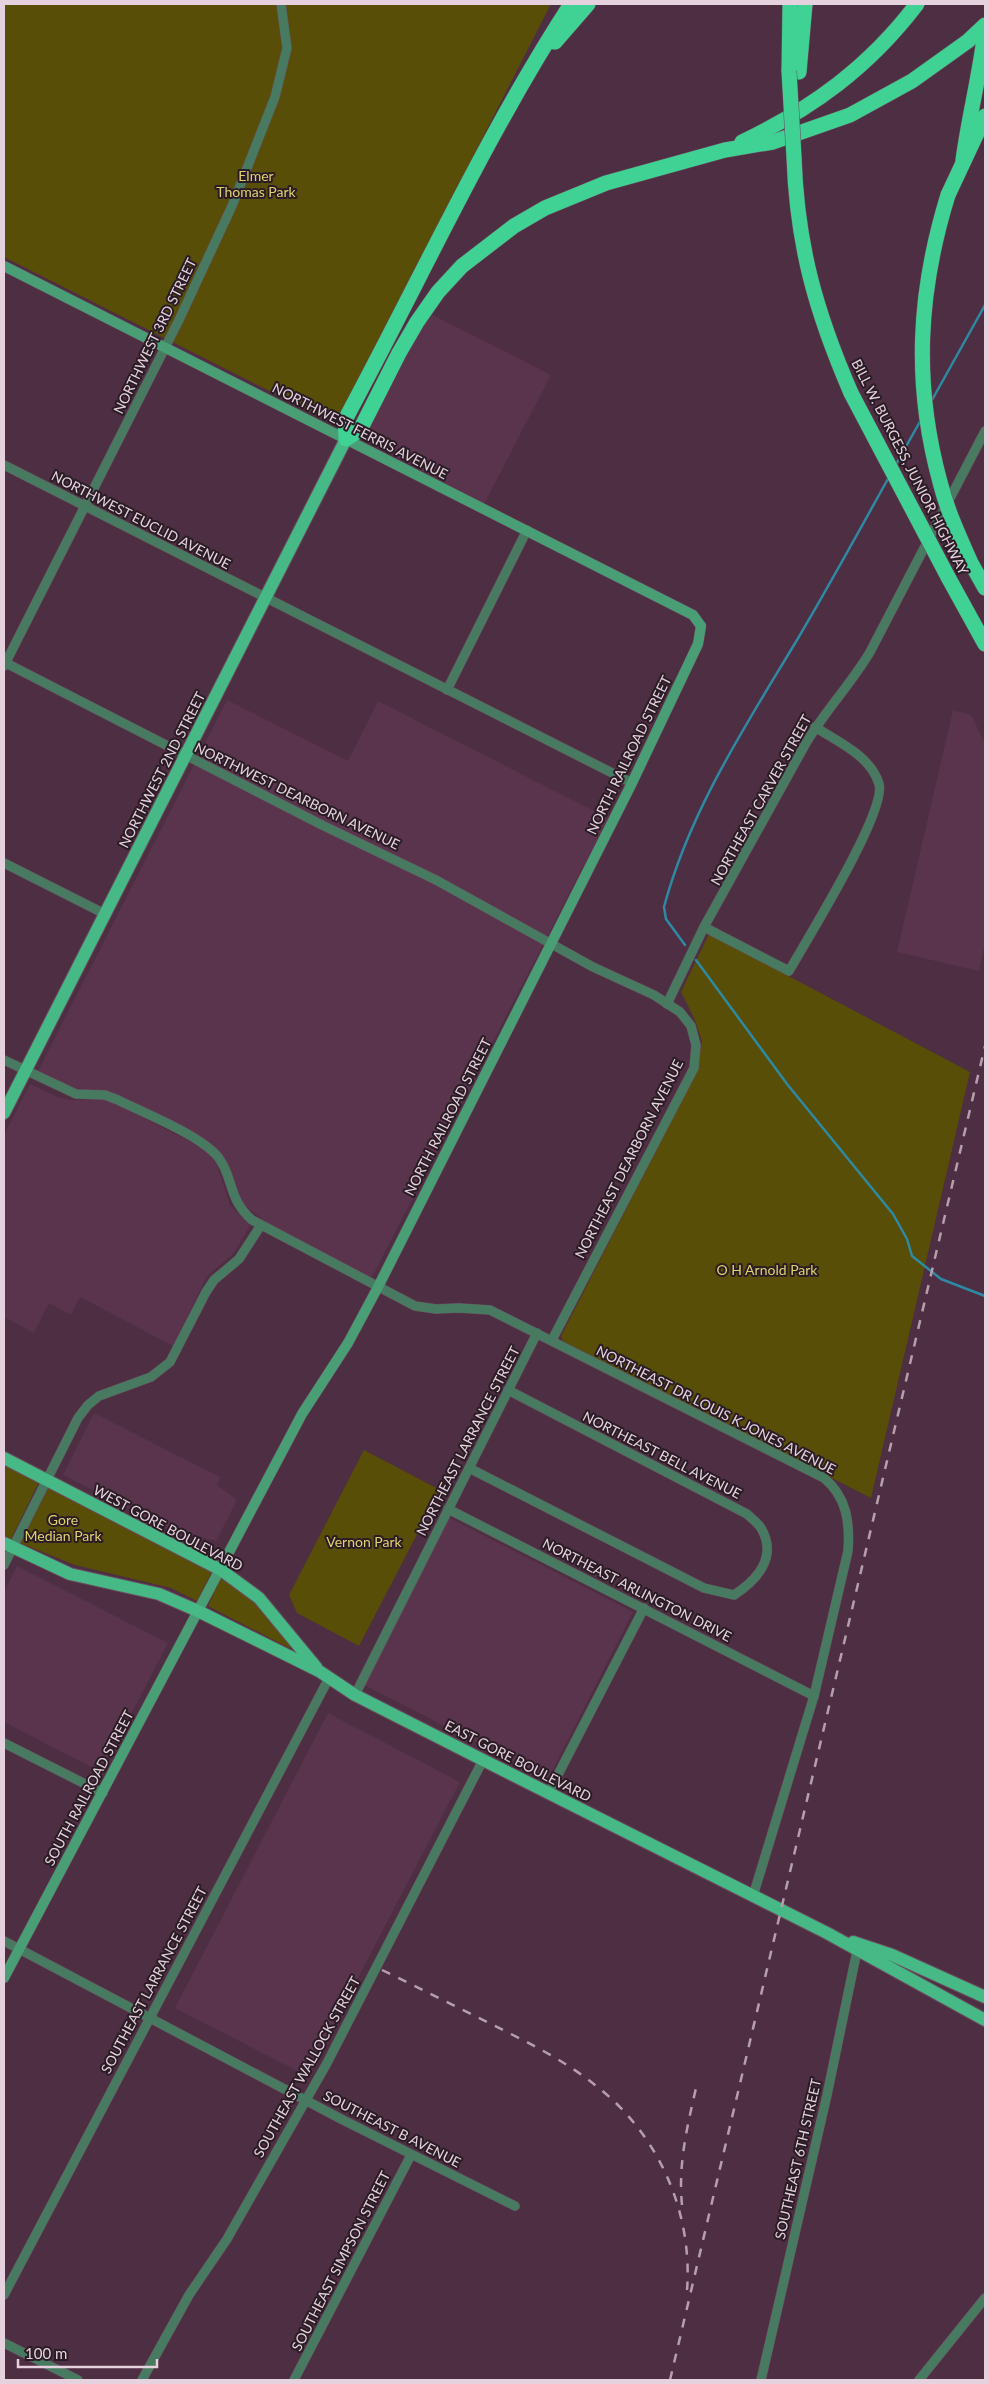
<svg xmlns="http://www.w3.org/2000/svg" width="989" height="2384" viewBox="0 0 989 2384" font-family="Lato,sans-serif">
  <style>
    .built { fill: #5a344d }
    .green { fill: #584e07 }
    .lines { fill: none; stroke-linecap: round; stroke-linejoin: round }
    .stream { stroke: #2e89a3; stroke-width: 2.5 }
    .street-casing { stroke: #694c5e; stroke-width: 10 }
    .secondary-casing { stroke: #694c5e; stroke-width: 11 }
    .primary-casing { stroke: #694c5e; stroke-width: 14 }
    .highway-casing { stroke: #694c5e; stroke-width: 16 }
    .street { stroke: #487a61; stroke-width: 9 }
    .secondary { stroke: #499e76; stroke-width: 10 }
    .primary { stroke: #46b986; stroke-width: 12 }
    .highway { stroke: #40d294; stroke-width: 15 }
    .rail { stroke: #b69fad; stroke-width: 2.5; stroke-dasharray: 9 9; stroke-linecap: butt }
    .highway-bridge-casing { stroke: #694c5e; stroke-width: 16; stroke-linecap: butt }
    .highway-bridge { stroke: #40d294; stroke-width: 15 }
    .labels { text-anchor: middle; stroke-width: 4; stroke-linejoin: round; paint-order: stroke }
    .park-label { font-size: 14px; fill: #e0d16e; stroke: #2a1c25 }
    .street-label { font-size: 14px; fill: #e6d2de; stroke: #2a1c25 }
  </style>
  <rect width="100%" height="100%" fill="#4d2e42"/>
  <g class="built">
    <polygon points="428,313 551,375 484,504 364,440 394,374"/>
    <polygon points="227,700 348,761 378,701 608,818 371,1279 276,1229 245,1206 240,1198 225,1160 110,1093 73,1089 38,1071"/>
    <polygon points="953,710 971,715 985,743 985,943 979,971 897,952"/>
    <polygon points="30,1084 58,1097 71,1100 104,1100 113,1102 187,1140 206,1151 217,1165 230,1205 250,1226 233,1254 207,1276 173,1346 80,1297 71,1315 49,1303 34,1333 4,1317 4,1135"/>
    <polygon points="94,1413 220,1477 217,1485 237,1500 216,1541 169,1529 63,1475"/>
    <polygon points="448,1517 633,1612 548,1779 362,1684"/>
    <polygon points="17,1566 168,1643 101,1772 4,1722 4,1592"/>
    <polygon points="328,1713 460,1782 307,2076 175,2008"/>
  </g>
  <g class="green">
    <polygon points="4,4 551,4 340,416 331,422 4,257"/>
    <polygon points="709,934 970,1072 871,1498 563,1341 561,1336 696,1073 702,1041 694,1018 681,992"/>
    <polygon points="364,1450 440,1490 359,1646 297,1613 289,1595"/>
    <polygon points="4,1464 40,1480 11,1539 4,1536"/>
    <polygon points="49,1487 213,1569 197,1601 171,1588 75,1565 20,1543"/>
    <polygon points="222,1575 255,1600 291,1647 289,1648 208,1606"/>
  </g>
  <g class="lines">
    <g class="stream">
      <polyline points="932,400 985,305"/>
      <polyline points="895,466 922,418"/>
      <path d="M 685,945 L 666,919 L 664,907 C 690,810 746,725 797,640 C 829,586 859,531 889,477"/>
      <polyline points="696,960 787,1084 893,1214 907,1239 912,1256 941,1279 985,1296"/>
    </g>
    <g class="street-casing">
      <g id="street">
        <polyline points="4,465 632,783"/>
        <polyline points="4,662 322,825 436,880 593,967 654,995 680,1012 691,1026 696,1045 694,1068 552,1340"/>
        <polyline points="4,666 178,322 232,206 275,97 287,48 281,4"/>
        <polyline points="447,690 527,530"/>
        <polyline points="4,863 105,914"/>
        <path d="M 704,927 L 789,971 C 806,941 887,811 879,784 C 871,756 838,742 815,727"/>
        <path d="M 667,1004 L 704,927 L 806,743 C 825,711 851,684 870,652 L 985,431"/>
        <path d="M 4,1060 L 76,1094 L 105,1095 L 118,1100 C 144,1113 200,1135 218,1157 C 234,1177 227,1198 252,1220 L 415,1306 L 436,1309 L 459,1308 L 490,1310 L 824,1478 C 847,1497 850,1523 848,1551 L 814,1696 L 753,1896"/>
        <path d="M 469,1468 L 704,1588 L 734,1595 C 757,1580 778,1557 761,1528 C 758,1523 751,1518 747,1514 L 508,1390"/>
        <polyline points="448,1509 814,1696"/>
        <polyline points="4,1565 78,1418 88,1405 99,1396 151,1377 170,1362 206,1292 214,1280 239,1259 261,1225"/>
        <polyline points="355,1695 537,1333"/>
        <polyline points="4,1743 103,1793"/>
        <polyline points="548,1794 644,1608"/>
        <polyline points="4,1941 343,2120 515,2206"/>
        <polyline points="4,2295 329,1678"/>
        <polyline points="4,2343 78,2380"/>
        <polyline points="142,2380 189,2295 227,2239 327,2063 483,1760"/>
        <polyline points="294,2380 411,2155"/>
        <polyline points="761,2380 827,2095 858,1946"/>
        <polyline points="919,2380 985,2298"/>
      </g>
    </g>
    <g class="secondary-casing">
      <polyline id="secondary" points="4,266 693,615 701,626 698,644 631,785 378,1287 348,1343 302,1414 4,1978"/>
    </g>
    <g class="primary-casing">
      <g id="primary">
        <polyline points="4,1113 346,439"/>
        <polyline points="4,1458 221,1570 259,1598 316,1667"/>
        <polyline points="4,1543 70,1574 159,1594 198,1611 319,1671 355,1695 483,1760 827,1933 985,2020"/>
        <polyline points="853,1942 892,1955 985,1997"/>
      </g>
    </g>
    <g class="highway-casing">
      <g id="highway">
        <path d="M 571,4 C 493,124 432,255 365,382 L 345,420 L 346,439 L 360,430 L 399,353 L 417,322 L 438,292 L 462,266 L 514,226 L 545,208 L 606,183 L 725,150 L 773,142 L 850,115 L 912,81 L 968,41 L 985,25"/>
        <polyline points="555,42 588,4"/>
        <polyline points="789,71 790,4"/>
        <polyline points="799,72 805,4"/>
        <path d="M 742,142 C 813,108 869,67 917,4"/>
        <path d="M 794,157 C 797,246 816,312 851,393"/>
        <path d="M 963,160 C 969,116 980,74 985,31"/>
        <polyline points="948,195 985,116"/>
        <polyline points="971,563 985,588"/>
        <polyline points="948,577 985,644"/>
      </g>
    </g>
    <use href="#street" class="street"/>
    <use href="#secondary" class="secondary"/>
    <use href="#primary" class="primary"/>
    <use href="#highway" class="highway"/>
    <g class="rail">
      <path d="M 382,1970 C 419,1988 455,2006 491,2024 C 527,2042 564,2060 595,2085 C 658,2133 693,2212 687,2290"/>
      <path d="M 682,2205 C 678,2165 687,2127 696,2088"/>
      <polyline points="670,2380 985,1046"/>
    </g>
    <g class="highway-bridge-casing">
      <g id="highway-bridge">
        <polyline points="789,71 794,157"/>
        <path d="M 948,195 C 918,292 913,383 940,482 C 947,510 959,536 971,563"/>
        <polyline points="851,393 948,577"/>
      </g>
    </g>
    <use href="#highway-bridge" class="highway-bridge"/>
  </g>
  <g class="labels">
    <g class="park-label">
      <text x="256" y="181">Elmer<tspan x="256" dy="16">Thomas Park</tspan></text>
      <text x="767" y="1275">O H Arnold Park</text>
      <text x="63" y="1525">Gore<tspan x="63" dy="16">Median Park</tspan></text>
      <text x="364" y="1547">Vernon Park</text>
    </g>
    <g class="street-label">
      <text transform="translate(155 336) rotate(-64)" y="5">NORTHWEST 3RD STREET</text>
      <text transform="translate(360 431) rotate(27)" y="5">NORTHWEST FERRIS AVENUE</text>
      <text transform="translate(910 467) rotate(63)" y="5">BILL W. BURGESS, JUNIOR HIGHWAY</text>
      <text transform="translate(141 520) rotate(27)" y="5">NORTHWEST EUCLID AVENUE</text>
      <text transform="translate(629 755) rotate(-64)" y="5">NORTH RAILROAD STREET</text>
      <text transform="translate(162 770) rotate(-63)" y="5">NORTHWEST 2ND STREET</text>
      <text transform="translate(297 796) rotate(26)" y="5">NORTHWEST DEARBORN AVENUE</text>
      <text transform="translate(761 800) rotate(-61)" y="5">NORTHEAST CARVER STREET</text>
      <text transform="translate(448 1117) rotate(-63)" y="5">NORTH RAILROAD STREET</text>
      <text transform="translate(629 1159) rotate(-63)" y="5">NORTHEAST DEARBORN AVENUE</text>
      <text transform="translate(716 1410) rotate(27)" y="5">NORTHEAST DR LOUIS K JONES AVENUE</text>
      <text transform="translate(468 1441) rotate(-63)" y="5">NORTHEAST LARRANCE STREET</text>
      <text transform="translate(662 1455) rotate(27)" y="5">NORTHEAST BELL AVENUE</text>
      <text transform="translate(168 1528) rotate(28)" y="5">WEST GORE BOULEVARD</text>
      <text transform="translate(637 1590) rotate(27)" y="5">NORTHEAST ARLINGTON DRIVE</text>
      <text transform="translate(518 1761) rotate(27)" y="5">EAST GORE BOULEVARD</text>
      <text transform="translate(89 1788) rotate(-62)" y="5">SOUTH RAILROAD STREET</text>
      <text transform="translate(154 1980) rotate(-62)" y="5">SOUTHEAST LARRANCE STREET</text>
      <text transform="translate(307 2067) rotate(-61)" y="5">SOUTHEAST WALLOCK STREET</text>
      <text transform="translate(392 2129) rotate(27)" y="5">SOUTHEAST B AVENUE</text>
      <text transform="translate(798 2159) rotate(-77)" y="5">SOUTHEAST 6TH STREET</text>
      <text transform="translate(341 2261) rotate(-63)" y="5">SOUTHEAST SIMPSON STREET</text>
    </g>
  </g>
  <rect width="989" height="2384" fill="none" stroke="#e6d2de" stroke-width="10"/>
  <path d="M18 2359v8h139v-8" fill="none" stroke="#e6d2de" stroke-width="2.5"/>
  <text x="25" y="2359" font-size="15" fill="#e6d2de" stroke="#2a1c25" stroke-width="4" paint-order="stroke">100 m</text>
</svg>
